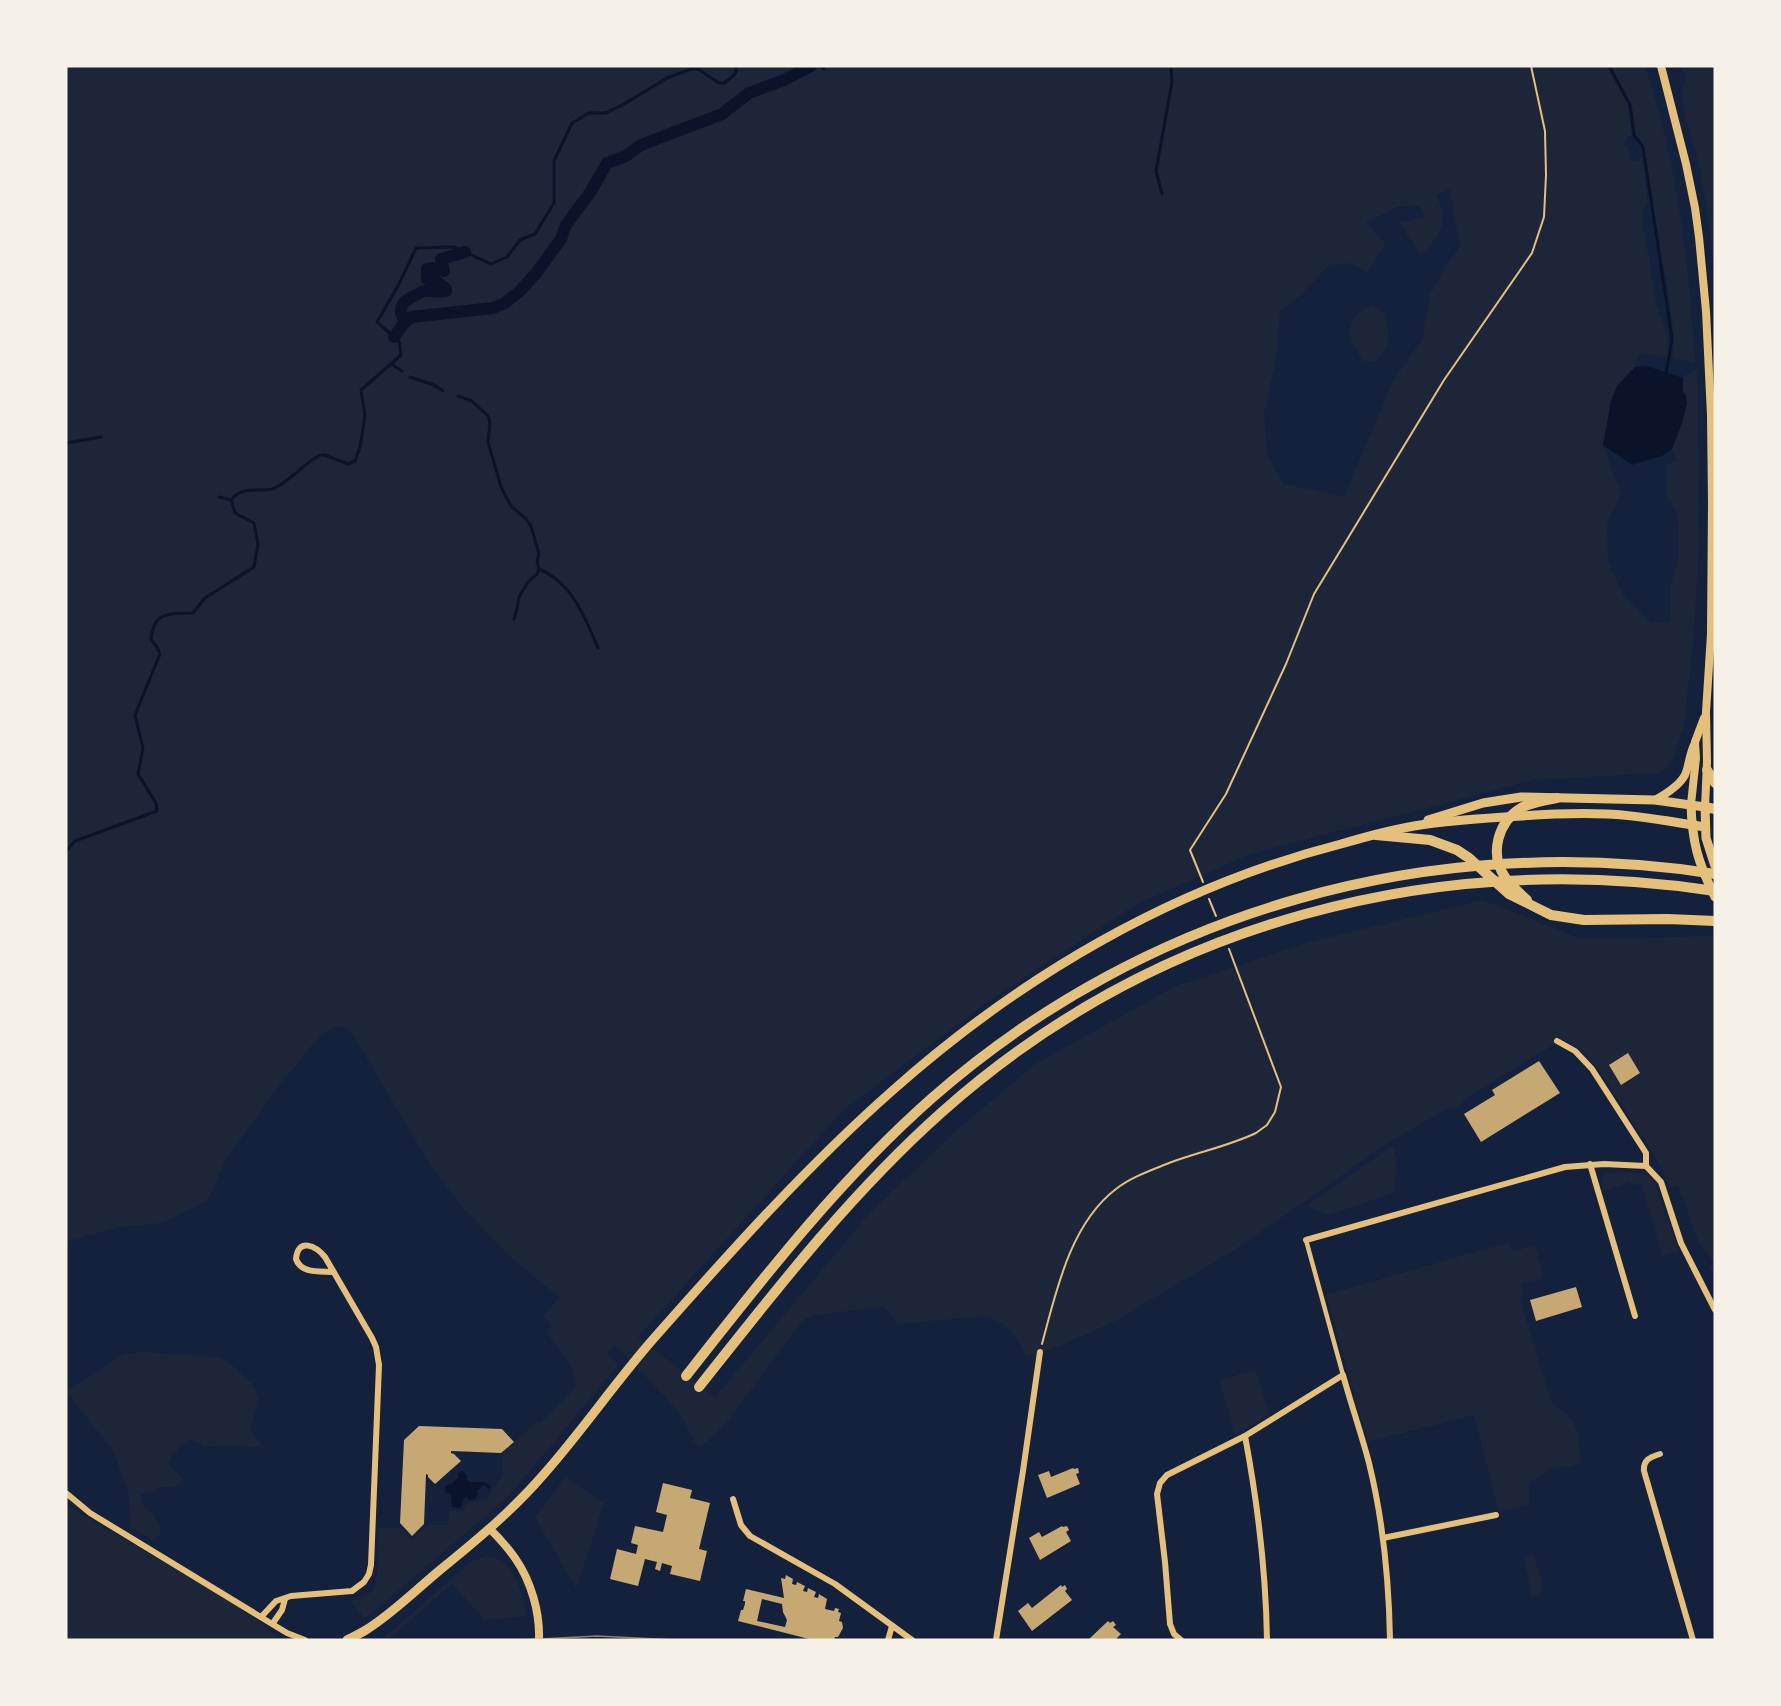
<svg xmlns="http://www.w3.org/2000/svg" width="1781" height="1706" viewBox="0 0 1781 1706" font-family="Jost,sans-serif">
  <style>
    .green { fill: #1d2539; fill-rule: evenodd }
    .water { fill: #0b132b }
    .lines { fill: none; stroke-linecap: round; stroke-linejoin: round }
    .stream { stroke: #0b132b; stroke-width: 3 }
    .canal { stroke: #0b132b; stroke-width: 12 }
    .building { fill: #c6a872; fill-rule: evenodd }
    .path { stroke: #e5c07b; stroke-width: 2 }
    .pedestrian { stroke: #e5c07b; stroke-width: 4.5 }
    .minor { stroke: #e5c07b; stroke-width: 6 }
    .tertiary { stroke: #e5c07b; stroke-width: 8 }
    .secondary { stroke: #e5c07b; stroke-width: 8 }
    .primary { stroke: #e5c07b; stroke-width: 9 }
    .motorway { stroke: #e5c07b; stroke-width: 10 }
    .tram { stroke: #918062; stroke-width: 1.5 }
  </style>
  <rect width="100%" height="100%" fill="#14213d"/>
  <g class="green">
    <path d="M 66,66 L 1608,66 L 1627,102 L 1632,136 L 1627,138 L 1624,145 L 1629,149 L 1631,161 L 1639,161 L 1642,156 L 1648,203 L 1641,212 L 1652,277 L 1655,302 L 1668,338 L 1667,358 L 1640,353 L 1635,367 L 1617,386 L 1611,401 L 1603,445 L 1621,495 L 1607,524 L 1608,562 L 1624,596 L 1651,623 L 1670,622 L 1671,587 L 1679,557 L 1678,515 L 1667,497 L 1666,465 L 1677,460 L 1672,449 L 1681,426 L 1683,378 L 1688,373 L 1697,370 L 1699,541 L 1694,631 L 1684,725 L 1673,760 L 1660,773 L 1534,780 L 1250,854 L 1135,905 L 990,1000 L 843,1110 L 638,1337 L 715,1397 L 869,1214 L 958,1129 L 1035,1064 L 1176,986 L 1311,942 L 1482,900 L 1581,939 L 1715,936 L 1715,1272 L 1709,1269 L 1714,1262 L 1699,1243 L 1678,1185 L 1670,1188 L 1663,1171 L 1653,1153 L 1599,1070 L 1582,1050 L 1563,1039 L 1463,1100 L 1462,1104 L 1454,1109 L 1452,1106 L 1382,1146 L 1322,1190 L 1234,1250 L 1112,1323 L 1044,1352 L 1026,1356 C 1017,1336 1006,1323 986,1316 L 897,1324 L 885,1307 L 813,1315 L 803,1320 L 729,1419 L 708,1441 L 699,1447 L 695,1443 L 678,1410 L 615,1345 L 607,1353 L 618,1365 L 508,1497 L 365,1619 L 350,1601 C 377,1598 377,1582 378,1560 C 378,1549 379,1538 379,1527 L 400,1528 L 411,1540 L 428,1525 L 448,1525 L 450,1510 L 462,1511 L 469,1502 L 487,1500 L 498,1480 L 503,1476 L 502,1454 L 536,1422 L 540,1423 L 576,1388 L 574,1371 L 546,1331 L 551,1325 L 543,1315 L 560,1298 L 513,1259 L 463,1208 L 431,1166 L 352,1033 L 342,1025 L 322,1033 L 281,1083 L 226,1159 L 207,1201 L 167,1220 L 155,1224 L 117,1227 L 66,1242 ZM 1450,189 L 1460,247 L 1444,269 L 1430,295 L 1422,340 L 1393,381 L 1344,497 L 1284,484 L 1267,456 L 1264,413 L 1276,359 L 1280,312 L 1303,293 L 1329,265 L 1348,263 L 1367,272 L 1386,244 L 1366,222 L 1397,207 L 1420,206 L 1424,217 L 1400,223 L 1421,256 C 1440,235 1450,223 1436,195 Z"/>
    <path d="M 1612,66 L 1645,66 C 1678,164 1688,261 1695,363 L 1673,358 L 1674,335 L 1670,302 L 1644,149 L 1636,135 L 1632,108 Z"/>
    <path d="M 1680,66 L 1715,66 L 1715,281 C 1711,240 1707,198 1697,158 C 1693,139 1685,120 1682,101 C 1680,86 1691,83 1680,66 Z"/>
    <path d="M 1372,305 L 1385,313 C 1389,337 1393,342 1375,362 L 1363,361 C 1359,353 1350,342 1350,334 C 1349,321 1360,309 1372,305 Z"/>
    <path d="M 1392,1146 C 1402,1165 1392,1174 1396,1192 L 1329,1215 L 1306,1206 Z"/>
    <path d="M 1630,1172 L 1647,1175 L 1654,1181 L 1679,1251 L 1663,1256 L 1641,1183 L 1631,1186 L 1630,1182 L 1603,1191 C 1601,1183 1601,1178 1606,1173 Z"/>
    <path d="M 1509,1242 L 1512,1252 L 1535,1245 L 1543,1275 L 1541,1279 L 1521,1284 L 1524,1297 L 1520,1299 L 1550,1398 C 1554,1406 1560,1409 1567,1415 C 1580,1426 1580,1446 1581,1462 L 1571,1466 L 1551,1469 L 1529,1483 L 1529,1504 L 1499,1512 L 1474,1415 L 1368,1442 L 1326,1295 Z"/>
    <path d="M 144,1352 L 204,1356 L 219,1358 L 231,1364 L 251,1383 L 257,1394 L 258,1399 L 250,1430 L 264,1447 C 244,1447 224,1445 204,1447 L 195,1440 L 189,1439 L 173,1454 L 169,1464 L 182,1479 L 182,1482 L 174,1487 L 160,1487 L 154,1492 L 146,1492 L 141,1495 C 142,1505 143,1509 152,1512 L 160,1527 L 160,1534 L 152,1540 L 132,1528 L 131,1526 L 128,1490 L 111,1446 L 109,1446 L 66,1391 L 121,1356 L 126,1354 Z"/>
    <polygon points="1255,1370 1269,1414 1235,1435 1219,1380"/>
    <polygon points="566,1477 604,1503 576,1588 535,1517"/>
    <polygon points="66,1505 228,1600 265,1626 281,1640 66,1640"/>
    <polygon points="1523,1555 1534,1556 1542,1584 1541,1595 1530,1595 1530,1584"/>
    <path d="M 485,1556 C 514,1556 522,1593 527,1616 L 485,1620 L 452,1584 L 388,1640 L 381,1640 L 471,1562 Z"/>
  </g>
  <g class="water">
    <polygon points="1647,366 1683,378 1683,391 1686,395 1687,404 1681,426 1672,449 1662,456 1632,465 1603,445 1611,401 1617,386 1635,367"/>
    <polygon points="461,1471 464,1472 467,1475 467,1479 470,1482 484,1482 491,1486 489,1489 483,1485 480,1489 477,1490 478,1494 475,1499 469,1500 466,1496 462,1501 463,1503 460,1508 452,1507 451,1495 445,1492 445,1487 448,1484 451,1484 458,1478 458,1474"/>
  </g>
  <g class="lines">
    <g class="stream">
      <polyline points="821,66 824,69"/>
      <polyline points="1609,66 1630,105 1634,135 1643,147 1672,339 1666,373"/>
      <polyline points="1162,194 1156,171 1172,82 1171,66"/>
      <polyline points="391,364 402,371"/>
      <polyline points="410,377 434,385 443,391"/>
      <polyline points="458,396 472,401 488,416 490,423 488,442 501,487 511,506 526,519 531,526 539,554 537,561 539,569 537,574 528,582 519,597 517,609 514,619"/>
      <polyline points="66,443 101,437"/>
      <polyline points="219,497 231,500"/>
      <path d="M 539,569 C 572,583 585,617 598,648"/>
      <path d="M 66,851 L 75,841 L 157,811 L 156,803 L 138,774 L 143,748 L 135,715 L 160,654 L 157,647 L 151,639 C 154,610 170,614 193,613 L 205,598 L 254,567 L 258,544 L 254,523 L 235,513 L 231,500 C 241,486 257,492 272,489 C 284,486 306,462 320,455 L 325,455 L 348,464 L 355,461 L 360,447 L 365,416 L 361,390 L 401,355 L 399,341 L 377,322 L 399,284 L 416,248 L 454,247 L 491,264 L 507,257 L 520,240 L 535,234 L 554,203 L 554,161 L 572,123 L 589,113 L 606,113 L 624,104 L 667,78 L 691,69 L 698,69 L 719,83 L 724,83 L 733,76 L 736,72 L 736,66"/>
    </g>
    <g class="canal">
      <path d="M 405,322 C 396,308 403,301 416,295 C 417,294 424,291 425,291 C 432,290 437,293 446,291 L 446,289 L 436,281 L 427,279 L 427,269 L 432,268 L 444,271 L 441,259 L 465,252"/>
      <polyline points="394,337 405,322 412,317 493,308 505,303 520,291 537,272 561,239 566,225 591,191 607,163 626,156 641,145 722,114 749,93 784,80 811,66"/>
    </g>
  </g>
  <g class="building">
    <polygon points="1628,1053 1640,1073 1621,1085 1609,1065"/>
    <polygon points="1539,1061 1560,1093 1481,1142 1464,1114 1495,1095 1492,1090"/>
    <polygon points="1576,1287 1582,1307 1536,1321 1530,1300"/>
    <polygon points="419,1426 502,1429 514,1442 501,1453 451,1451 451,1453 454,1454 461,1461 435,1484 428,1477 428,1475 426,1474 424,1524 412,1536 400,1523 404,1440"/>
    <polygon points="1073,1468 1074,1469 1078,1468 1079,1473 1076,1474 1080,1484 1047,1498 1038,1475 1049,1471 1051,1477"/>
    <polygon points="663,1483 692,1490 690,1498 710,1503 699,1549 707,1551 700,1581 670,1574 672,1566 662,1563 660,1571 655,1569 657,1562 645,1559 638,1586 610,1579 617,1549 636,1554 638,1545 631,1543 635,1526 663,1532 667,1515 656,1512"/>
    <polygon points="1062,1526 1063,1527 1067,1526 1069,1530 1066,1532 1071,1541 1040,1560 1029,1538 1039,1532 1042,1537"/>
    <path d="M 786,1575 L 793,1579 L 792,1584 L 796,1585 L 797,1582 L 805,1586 L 803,1591 L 807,1592 L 808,1588 L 816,1592 L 814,1597 L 818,1598 L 819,1594 L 827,1599 L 825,1609 L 834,1611 L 835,1608 L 839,1609 L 838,1612 L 841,1613 L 839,1621 L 842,1622 L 843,1628 L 838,1637 L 835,1637 L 834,1640 L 813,1640 L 738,1621 L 741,1610 L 743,1610 L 745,1604 L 745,1601 L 743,1601 L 746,1589 L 784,1598 L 781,1578 L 785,1579 ZM 762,1599 L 782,1604 L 783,1612 L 787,1620 L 785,1627 L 757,1621 Z"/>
    <polygon points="1061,1585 1062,1587 1065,1585 1067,1589 1065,1591 1072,1600 1032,1631 1018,1611 1028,1603 1032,1608"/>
    <polygon points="1108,1621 1110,1623 1113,1621 1116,1625 1113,1627 1121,1634 1115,1640 1088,1640"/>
  </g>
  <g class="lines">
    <g class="path">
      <polyline points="1203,882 1190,850 1226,794 1286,664 1314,594 1444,380 1532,253 1544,217 1546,175 1545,131 1531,66"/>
      <polyline points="1209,899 1216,916"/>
      <path d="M 1042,1344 C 1056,1292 1070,1224 1116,1189 C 1131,1177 1152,1170 1169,1163 C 1198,1152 1229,1146 1256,1133 L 1267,1125 L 1275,1112 L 1281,1087 L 1229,949"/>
    </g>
    <polyline class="pedestrian" points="1306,1240 1343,1375"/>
    <g class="minor">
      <polyline points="1557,1041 1575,1051 1592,1069 1646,1153 1646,1166 1661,1182 1681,1243 1715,1310"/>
      <polyline points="1590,1164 1635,1316"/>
      <polyline points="1306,1240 1565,1167 1604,1164 1646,1166"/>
      <path d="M 1245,1436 C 1257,1500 1266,1575 1267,1640"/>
      <path d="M 1660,1454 C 1650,1457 1643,1460 1644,1471 L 1693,1640"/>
      <polyline points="66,1493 90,1513 287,1633 305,1640"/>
      <polyline points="733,1499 741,1525 750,1536 835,1584 912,1640"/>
      <polyline points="1383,1538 1496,1515"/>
      <path d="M 262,1616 L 276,1601 L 291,1596 L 352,1591 L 364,1582 L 369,1574 L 371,1565 L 379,1365 L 376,1347 L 372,1338 L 325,1257 C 316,1246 298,1237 296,1259 C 301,1274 320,1271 333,1272"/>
      <polyline points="273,1623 282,1610 285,1599"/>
      <polyline points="888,1640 892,1626"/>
      <polyline points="996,1640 1023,1471 1040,1352"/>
      <path d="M 1181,1640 L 1174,1634 L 1170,1624 L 1165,1562 L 1157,1494 L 1160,1483 L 1167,1475 L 1245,1436 L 1343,1375 C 1351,1404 1361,1433 1369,1463 C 1383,1520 1389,1581 1390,1640"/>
    </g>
    <path class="tertiary" d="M 490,1529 C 499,1538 508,1548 515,1558 C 531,1581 540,1612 539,1640"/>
    <g class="secondary">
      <polyline points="1661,66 1686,164 1695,208 1699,237 1706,311 1711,415 1712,503 1711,634 1706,712 1707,762 1705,807"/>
      <path d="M 1655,800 C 1666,794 1679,786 1685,775 C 1689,766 1689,754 1695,743"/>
      <polyline points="1691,804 1696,758 1695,742 1704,718"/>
    </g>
    <g class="primary">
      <path d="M 1691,804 C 1692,842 1698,863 1715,897"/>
      <polyline points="1428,820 1483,803 1521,797 1655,800 1705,807 1706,838 1715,866"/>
      <path d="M 347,1640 C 354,1636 362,1633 369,1628 C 394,1612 417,1589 440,1570 C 477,1540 513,1510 544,1474 C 583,1430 616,1381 655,1337 C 730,1252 807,1166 892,1091 C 1021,976 1173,887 1341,844 C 1365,837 1389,830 1414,826 C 1450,820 1486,818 1522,816 C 1550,814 1578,813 1606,814 C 1639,815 1672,822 1705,827"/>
    </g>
    <g class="motorway">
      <polyline points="1707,770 1715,783"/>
      <polyline points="1705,807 1715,809"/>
      <polyline points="1376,835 1430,840 1457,850 1469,858 1509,894 1551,915 1584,920 1668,919 1715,921"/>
      <path d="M 1527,900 C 1520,893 1511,886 1505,877 C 1489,854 1498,822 1521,808 C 1532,802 1545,800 1557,798"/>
      <path d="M 686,1376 C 763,1278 839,1180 932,1098 C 1147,909 1434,830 1715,874"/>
      <path d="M 699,1387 C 775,1291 850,1194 942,1112 C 1155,922 1435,849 1715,891"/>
    </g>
    <polyline class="tram" points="522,1640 597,1636 676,1640"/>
  </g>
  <rect width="1781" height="1706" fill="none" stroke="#f6f1e7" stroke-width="135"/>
</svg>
